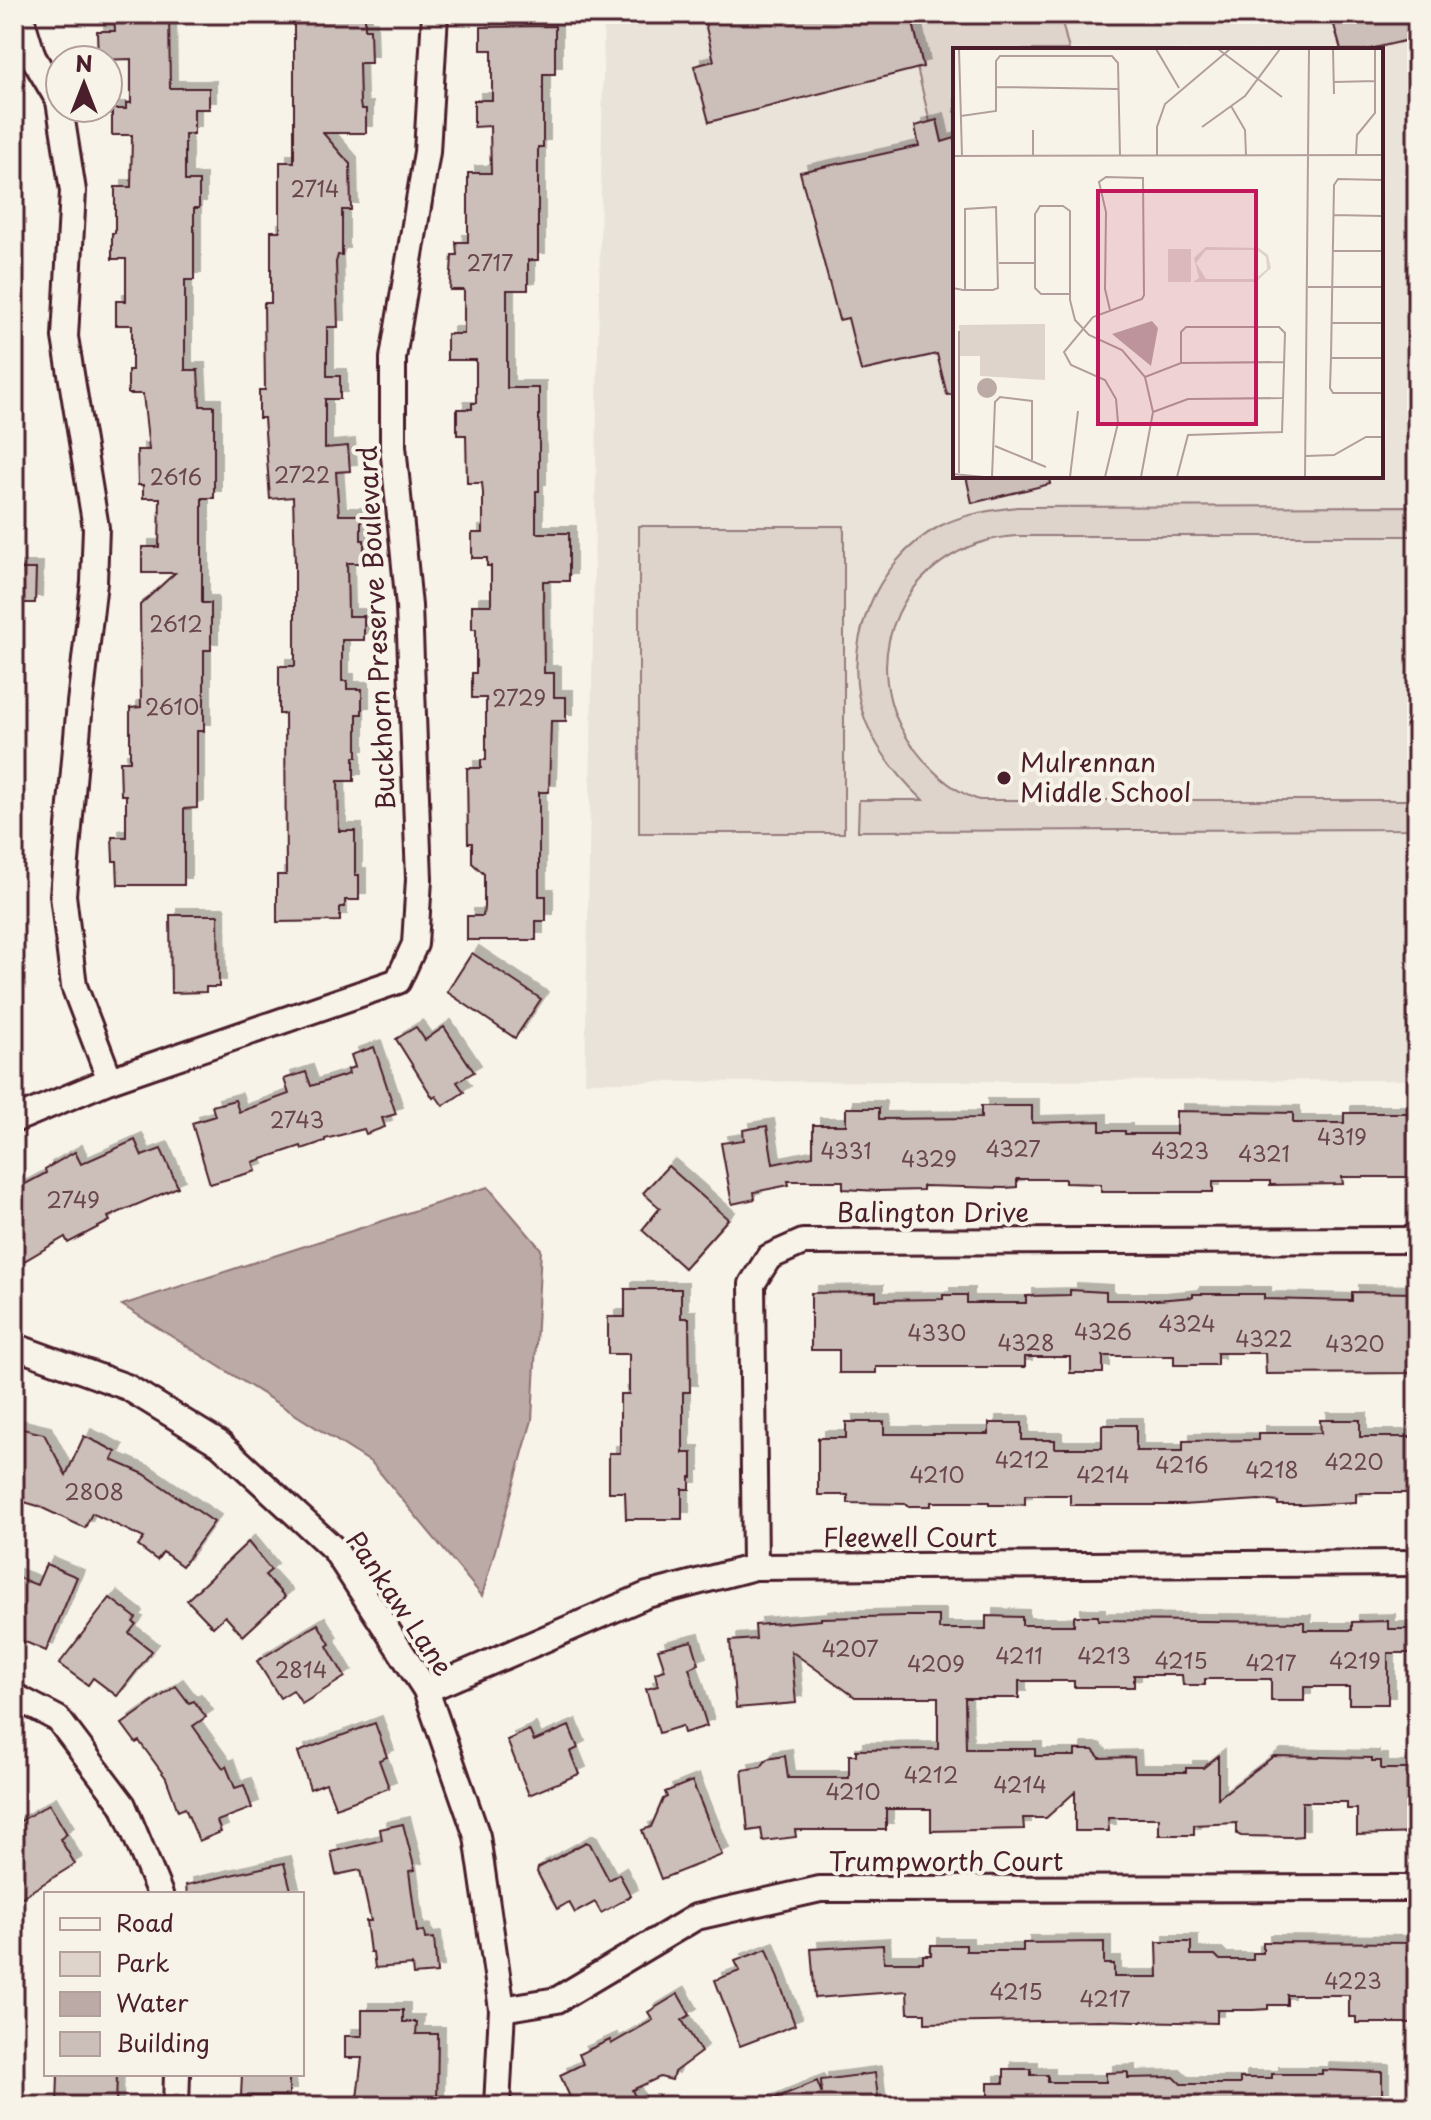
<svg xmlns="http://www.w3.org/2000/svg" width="1431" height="2120" viewBox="0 0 1431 2120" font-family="'Playpen Sans',sans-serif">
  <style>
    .built { fill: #eae3da; fill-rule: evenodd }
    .green { fill: #ded4cc; stroke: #947a7c; stroke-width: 2 }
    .water { fill: #bcaaa7; stroke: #8e7275; stroke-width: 2 }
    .building { fill: #ccbfb9; stroke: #4a1f2b; stroke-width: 2; filter: url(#shadow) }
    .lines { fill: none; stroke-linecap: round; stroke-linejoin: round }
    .street-casing { stroke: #4a1f2b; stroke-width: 30 }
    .street { stroke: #f7f3e8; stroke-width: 24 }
    .poi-dot { fill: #4a1f2b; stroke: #f7f3e8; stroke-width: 3 }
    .labels { text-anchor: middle; stroke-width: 8; stroke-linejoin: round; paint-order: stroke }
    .number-label { font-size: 22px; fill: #6a474e }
    .street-label { font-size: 26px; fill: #4a1f2b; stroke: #f7f3e8 }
    .poi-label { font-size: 26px; fill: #4a1f2b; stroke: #f7f3e8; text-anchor: start }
    .inset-road { fill: none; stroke: #b29e9c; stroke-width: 2 }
    .view { fill: #c2185b; fill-opacity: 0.15; stroke: #c2185b; stroke-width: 4 }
    .inset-edge { fill: none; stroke: #4a1f2b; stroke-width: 4 }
  </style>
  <defs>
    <filter id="shadow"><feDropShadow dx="7" dy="-7" stdDeviation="0" flood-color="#0004"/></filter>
  </defs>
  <rect width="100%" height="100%" fill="#f7f3e8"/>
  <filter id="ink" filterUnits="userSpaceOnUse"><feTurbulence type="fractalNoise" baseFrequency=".0125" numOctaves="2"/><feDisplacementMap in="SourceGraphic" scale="16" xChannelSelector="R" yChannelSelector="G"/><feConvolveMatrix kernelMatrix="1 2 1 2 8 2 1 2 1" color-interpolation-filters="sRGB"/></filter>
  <g filter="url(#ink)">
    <path class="built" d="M 604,14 L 1417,14 L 1417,1080 L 585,1082 ZM 955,50 L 1381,50 L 1381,476 L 955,476 Z"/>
    <g class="green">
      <polygon points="911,14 1060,14 1069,50 955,50 955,139 942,142 937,121 930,122 917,68 923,66"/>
      <path d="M 1417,506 L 1417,536 L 1016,536 C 905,544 846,663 917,752 C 933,773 953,791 979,800 L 1417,800 L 1417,829 L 858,831 L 859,800 L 923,800 C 900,778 878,753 866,722 C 838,652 873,561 940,526 C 964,514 991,510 1017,507 Z"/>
      <polygon points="844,526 844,833 639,833 639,526"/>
    </g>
    <polygon class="water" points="488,1187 541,1249 532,1420 482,1596 372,1463 122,1305"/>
    <g class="building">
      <polygon points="114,14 169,14 170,88 209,88 209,109 194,109 194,134 185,134 185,181 199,181 199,208 194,208 194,280 185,280 185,370 198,370 200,406 214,406 214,498 202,498 202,603 211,603 211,650 204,650 204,731 197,731 197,808 184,809 184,885 118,885 117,861 113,861 112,837 126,837 126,795 121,795 120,761 130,761 130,708 141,707 140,605 175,573 142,573 142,547 159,547 160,498 143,498 143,485 138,485 137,450 149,450 143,394 128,394 128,370 132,370 132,325 116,325 116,301 126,301 126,259 112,259 112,233 115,233 115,187 131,187 132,135 112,135 112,109 126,109 126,103 131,103 131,59 98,60 97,31 115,31"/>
      <polygon points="741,14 911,14 923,67 709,122 694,66 714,61 705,23"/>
      <polygon points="1331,14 1417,14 1417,38 1366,50 1341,50"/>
      <polygon points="365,15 365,29 370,29 371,63 359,63 360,103 361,109 366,109 366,133 323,133 350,164 351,210 342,210 342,255 338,255 336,262 338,327 327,327 327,376 340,376 340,399 325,399 325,448 348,446 350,471 336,472 339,515 361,515 361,540 364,540 364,563 347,563 348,616 364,616 364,640 342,640 342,681 347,681 347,689 362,689 362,714 357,714 357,757 354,757 354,781 338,781 339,831 355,831 355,875 359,875 359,900 345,900 345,907 340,907 340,921 277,922 277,875 286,875 285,714 279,714 279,666 295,666 295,563 293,497 270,499 264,418 259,418 259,390 265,390 264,303 271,303 271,231 280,231 280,162 294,162 294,16"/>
      <polygon points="555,26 555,74 543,74 543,147 538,147 538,260 528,260 528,290 507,290 507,388 539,388 539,491 536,491 536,533 569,533 569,581 543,581 544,673 554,673 554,697 566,697 566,721 551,721 549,792 539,792 539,896 546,896 546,921 536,921 536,940 467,940 467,916 483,916 484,907 484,874 472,863 472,843 468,843 467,768 481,768 481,760 486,760 486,698 472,698 472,673 476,673 476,629 472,629 472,605 491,605 491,566 487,566 487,558 472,558 472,533 483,533 483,493 482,483 467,483 466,435 457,435 457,409 472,409 472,403 476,403 476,360 447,360 447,334 464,334 464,290 450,290 452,255 457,255 456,242 468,242 468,173 491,173 490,126 474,127 474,100 492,100 492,50 481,50 481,27"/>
      <polygon points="937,120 942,142 955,138 955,394 947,395 937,354 861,371 848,318 839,320 800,172 919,146 915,126"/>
      <polygon points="966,476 1049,476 1050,484 972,503"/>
      <polygon points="14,569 36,569 35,603 14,603"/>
      <polygon points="170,915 218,915 219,987 206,987 206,992 171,993"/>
      <polygon points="472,953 541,999 515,1038 447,992"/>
      <polygon points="416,1027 425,1040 444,1027 474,1072 457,1082 464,1092 443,1106 436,1096 433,1098 396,1039"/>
      <polygon points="374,1047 396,1114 382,1118 385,1127 366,1134 364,1129 325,1139 325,1141 302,1149 301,1146 253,1162 256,1171 210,1184 192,1123 215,1116 212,1106 235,1100 239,1112 289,1094 284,1079 306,1072 311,1086 349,1074 348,1069 355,1067 351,1055"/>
      <polygon points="981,1106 1032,1106 1032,1123 1100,1121 1100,1131 1125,1131 1125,1134 1176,1134 1176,1111 1293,1113 1293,1123 1344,1123 1344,1113 1417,1113 1417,1177 1342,1177 1343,1184 1270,1185 1270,1181 1213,1181 1213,1192 1101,1192 1101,1184 1065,1183 1065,1179 1017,1179 1017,1187 1005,1188 923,1186 923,1190 879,1191 843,1189 843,1181 788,1181 789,1185 754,1192 755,1199 732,1204 721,1143 744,1140 743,1130 767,1126 773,1164 813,1156 813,1125 846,1125 846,1108 879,1108 879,1119 981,1118"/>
      <polygon points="135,1140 142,1156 161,1149 178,1187 108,1217 110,1221 68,1243 65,1237 14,1267 14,1190 46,1173 45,1169 75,1152 81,1164"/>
      <polygon points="668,1166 728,1219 684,1268 642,1230 660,1208 643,1193"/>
      <polygon points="625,1289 681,1289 681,1318 689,1318 690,1392 683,1392 683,1453 692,1453 692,1477 690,1477 690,1489 682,1489 682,1519 626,1519 625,1492 609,1492 609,1453 620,1453 620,1394 629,1394 629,1354 608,1354 608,1317 625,1317"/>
      <polygon points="1070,1290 1106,1292 1106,1300 1157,1300 1193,1297 1193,1294 1264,1294 1264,1299 1352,1301 1352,1292 1417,1293 1417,1373 1266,1374 1265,1353 1217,1353 1217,1365 1174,1365 1174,1356 1103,1356 1103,1373 1070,1373 1070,1357 1025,1357 1025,1367 876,1367 876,1373 839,1373 839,1350 811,1350 811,1293 876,1292 876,1300 943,1299 943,1295 967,1295 967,1303 1026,1303 1026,1296 1070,1295"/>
      <polygon points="1320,1420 1360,1420 1360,1437 1417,1437 1417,1493 1356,1493 1356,1502 1302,1505 1278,1505 1278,1502 1259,1500 1182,1505 1070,1505 1070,1495 1025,1495 1025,1504 1013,1505 989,1505 989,1502 931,1502 931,1506 907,1506 907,1504 848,1503 848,1495 818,1495 818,1438 846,1438 846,1422 884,1422 884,1434 989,1434 989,1423 1022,1423 1022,1440 1055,1440 1055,1448 1102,1448 1102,1425 1136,1425 1136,1451 1183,1451 1183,1441 1259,1440 1259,1433 1321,1433"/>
      <polygon points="14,1427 44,1434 66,1475 84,1436 105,1446 116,1452 112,1460 144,1474 214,1522 182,1566 163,1552 157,1560 138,1546 144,1538 92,1513 85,1528 38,1506 14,1499"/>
      <polygon points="248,1542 271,1570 265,1575 285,1597 243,1636 225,1616 213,1627 187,1600"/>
      <polygon points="46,1564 77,1577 46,1651 14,1637 14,1576 37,1585"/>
      <polygon points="110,1598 136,1618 133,1622 136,1624 129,1633 152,1651 117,1696 93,1678 88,1685 59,1664"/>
      <polygon points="906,1616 939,1616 939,1629 986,1629 986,1616 1022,1617 1022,1625 1074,1625 1074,1616 1098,1616 1098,1620 1304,1622 1304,1630 1352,1630 1352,1622 1388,1621 1388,1629 1417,1629 1417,1653 1388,1653 1388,1704 1349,1704 1349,1687 1304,1687 1304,1701 1271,1701 1271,1679 1205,1679 1205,1685 1183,1685 1182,1675 1134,1675 1134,1687 1074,1687 1074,1681 1019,1681 1019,1698 965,1698 966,1749 1035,1749 1035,1756 1075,1756 1075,1750 1093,1750 1100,1758 1134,1757 1135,1772 1186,1772 1186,1768 1203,1768 1218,1756 1218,1798 1274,1756 1372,1758 1372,1761 1381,1761 1381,1769 1417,1769 1417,1833 1357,1835 1357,1809 1347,1809 1347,1802 1302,1802 1302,1836 1292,1837 1241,1836 1237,1834 1237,1823 1194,1825 1194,1835 1159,1835 1159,1818 1108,1818 1109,1831 1075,1831 1075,1792 1046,1818 1023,1818 1024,1829 931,1831 931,1809 886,1809 886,1830 795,1830 796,1837 763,1841 761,1829 748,1831 742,1770 761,1767 767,1759 785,1756 788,1778 849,1778 849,1755 856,1755 856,1750 938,1749 938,1697 855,1697 791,1651 796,1703 736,1708 730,1641 756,1639 755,1625 821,1620 821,1618"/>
      <polygon points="318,1624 330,1644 327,1646 345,1677 302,1704 293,1690 280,1698 257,1661"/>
      <polygon points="692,1641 699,1664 689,1668 707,1726 684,1733 682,1726 659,1733 646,1689 658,1686 655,1673 665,1670 658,1649"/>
      <polygon points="176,1686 189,1703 194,1701 206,1717 193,1726 223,1768 226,1766 235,1788 244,1785 252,1808 217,1821 221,1832 199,1841 185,1808 178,1811 166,1778 139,1741 136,1743 122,1724"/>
      <polygon points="375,1723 387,1757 379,1760 389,1788 336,1808 326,1783 310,1789 298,1752"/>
      <polygon points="569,1726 578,1748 570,1752 579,1774 529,1795 507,1740 529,1730 534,1741"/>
      <polygon points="692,1781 722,1855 661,1879 642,1830 651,1827 663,1799 667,1797 665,1792"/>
      <polygon points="49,1804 67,1834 60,1839 75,1864 14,1902 14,1825"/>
      <polygon points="403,1824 415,1870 409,1871 417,1932 424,1931 425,1939 434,1938 437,1973 413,1975 412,1965 375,1968 373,1952 370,1952 366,1921 371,1921 360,1870 336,1875 331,1852 382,1840 380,1829"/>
      <polygon points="586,1842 590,1844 609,1880 619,1874 631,1896 601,1913 595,1902 575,1913 569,1902 557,1909 537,1872 538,1868"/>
      <polygon points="284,1863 292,1894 187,1894 186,1885"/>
      <polygon points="1104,1942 1104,1964 1114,1964 1114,1977 1158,1977 1157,1942 1191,1942 1191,1955 1215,1955 1220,1960 1253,1960 1253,1953 1263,1953 1263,1942 1417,1943 1417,2023 1356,2023 1356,2017 1349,2017 1349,1995 1287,1995 1287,2005 1268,2005 1268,2009 1253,2010 1217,2010 1217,2023 1098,2020 925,2023 925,2013 908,2013 907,1991 815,1998 811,1949 883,1945 884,1962 923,1962 923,1955 931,1955 931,1945 966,1945 966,1951 1023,1951 1023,1943"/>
      <polygon points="767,1949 795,2025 740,2046 715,1980 740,1971 735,1961"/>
      <polygon points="678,1994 690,2015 682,2020 701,2052 674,2072 672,2080 660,2077 632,2090 639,2106 574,2106 560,2075 583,2064 579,2054 610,2040 611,2044 653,2020 648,2012"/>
      <polygon points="362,2010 403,2010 403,2022 417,2022 416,2034 438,2034 437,2106 356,2106 362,2058 345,2058 345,2036 362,2036"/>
      <polygon points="1004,2069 1031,2069 1031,2075 1048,2075 1048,2082 1106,2082 1106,2073 1128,2072 1128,2078 1174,2077 1181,2084 1240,2084 1240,2078 1272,2078 1272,2074 1322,2074 1322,2070 1382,2072 1382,2106 988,2106 988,2083 1004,2083"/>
      <polygon points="875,2073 879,2106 756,2106 817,2081 822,2094 821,2080"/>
      <polygon points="58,2074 117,2074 116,2106 57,2106"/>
      <polygon points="242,2074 289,2074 289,2096 241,2096"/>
    </g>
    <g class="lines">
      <g class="street-casing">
        <g id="street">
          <polyline points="20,14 33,57 59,101 73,191 65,337 96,528 94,582 80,703 63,895 74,986 110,1080"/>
          <polyline points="14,1120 110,1080 398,981 415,944 419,879 409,606 393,446 393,358 427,152 435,14"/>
          <polyline points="14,1346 127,1387 220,1444 335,1550 426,1690 477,1836 502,2009 497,2106"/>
          <polyline points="755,1567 752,1284 769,1257 803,1242 1417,1240"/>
          <polyline points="426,1690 647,1595 755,1567 1417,1563"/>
          <polyline points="14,1696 58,1719 123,1805 160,1894"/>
          <polyline points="502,2009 557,2000 696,1917 820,1889 1417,1888"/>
          <polyline points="176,2106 177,2074"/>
        </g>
      </g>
      <use href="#street" class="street"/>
    </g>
  </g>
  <circle class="poi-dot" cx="1004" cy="778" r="8"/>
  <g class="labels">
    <g class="number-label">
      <text x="315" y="197">2714</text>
      <text x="490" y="271">2717</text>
      <text x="302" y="483">2722</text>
      <text x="176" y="485">2616</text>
      <text x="176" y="632">2612</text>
      <text x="519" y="706">2729</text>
      <text x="172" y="715">2610</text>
      <text x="297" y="1128">2743</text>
      <text x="1342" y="1145">4319</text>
      <text x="1013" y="1157">4327</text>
      <text x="846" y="1159">4331</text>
      <text x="1180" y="1159">4323</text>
      <text x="1264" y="1162">4321</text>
      <text x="929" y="1167">4329</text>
      <text x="73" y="1208">2749</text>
      <text x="1187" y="1332">4324</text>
      <text x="1103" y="1340">4326</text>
      <text x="937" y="1341">4330</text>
      <text x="1264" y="1347">4322</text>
      <text x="1026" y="1351">4328</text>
      <text x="1355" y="1352">4320</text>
      <text x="1022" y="1468">4212</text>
      <text x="1354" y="1470">4220</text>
      <text x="1182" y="1473">4216</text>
      <text x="1272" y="1478">4218</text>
      <text x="937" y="1483">4210</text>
      <text x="1103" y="1483">4214</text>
      <text x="94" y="1500">2808</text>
      <text x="850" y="1657">4207</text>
      <text x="1019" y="1664">4211</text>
      <text x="1104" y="1664">4213</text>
      <text x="1181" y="1669">4215</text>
      <text x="1355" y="1669">4219</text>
      <text x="1271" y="1671">4217</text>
      <text x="936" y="1672">4209</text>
      <text x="301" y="1678">2814</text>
      <text x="931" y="1783">4212</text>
      <text x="1020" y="1793">4214</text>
      <text x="853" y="1800">4210</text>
      <text x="1353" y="1989">4223</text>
      <text x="1016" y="2000">4215</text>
      <text x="1105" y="2007">4217</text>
    </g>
    <g class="street-label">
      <text transform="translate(377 628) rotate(-93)" y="9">Buckhorn Preserve Boulevard</text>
      <text x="933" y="1222">Balington Drive</text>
      <text x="910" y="1547">Fleewell Court</text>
      <text transform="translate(399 1604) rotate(56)" y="9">Pankaw Lane</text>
      <text x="946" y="1871">Trumpworth Court</text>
    </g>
    <g class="poi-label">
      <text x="1020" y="772">Mulrennan<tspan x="1020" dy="30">Middle School</tspan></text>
    </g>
  </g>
  <g transform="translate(953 48)">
    <rect width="430" height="430" fill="#f7f3e8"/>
    <path d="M 253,199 L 306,200 L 315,207 L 318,220 L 303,234 L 240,234 L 246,230 L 241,210 ZM 253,202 L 304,202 L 313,209 L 314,221 L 302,231 L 253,231 L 243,215 ZM 215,201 L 238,201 L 238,234 L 215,234 ZM 92,276 L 92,332 L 27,328 L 27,308 L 7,308 L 6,277 Z" fill="#ded4cc" fill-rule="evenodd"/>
    <path d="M 199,273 L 205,280 L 198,318 L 159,286 ZM24 340a10 10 0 1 1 20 0a10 10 0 1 1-20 0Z" fill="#bcaaa7"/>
    <path class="inset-road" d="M 6,1 L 9,108M 203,1 L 226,40M 265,1 L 329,49M 380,1 L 381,46M 381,34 L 422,33M 43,39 L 165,41M 278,58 L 292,82 L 293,107M 8,68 L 43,63 L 43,13 L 47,8 L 159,8 L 165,15 L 167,107M 249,79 L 292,48 L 327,1M 80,82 L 80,107M 204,107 L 204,79 L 212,56 L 277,1M 403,107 L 404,87 L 422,65 L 422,1M 0,108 L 430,107M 381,167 L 430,168M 380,203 L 430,203M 46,215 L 81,215M 355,239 L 430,239M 0,240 L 10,242 L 40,242 L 45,240 L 43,159 L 12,161 L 12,242M 117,246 L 88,246 L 82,240 L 82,166 L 87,158 L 110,158 L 117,163 L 117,252 L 122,272 L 136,287 L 169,302 L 192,329 L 200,364 L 188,429M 378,275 L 430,275M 6,283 L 6,425M 378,310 L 381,137 L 385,131 L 430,132M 430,310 L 378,310 L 377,340 L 380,345 L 430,345M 192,329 L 228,315 L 332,314M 200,364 L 235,351 L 331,350M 42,398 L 93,419M 353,408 L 381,407 L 413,389 L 430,389M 0,426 L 31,429M 39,429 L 42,354 L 47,349 L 79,353 L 79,412M 117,429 L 125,363M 152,429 L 165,375 L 163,351 L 152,332 L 118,317 L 111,304 L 140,269 L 189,251 L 191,247 L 190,130 L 153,129 L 146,134 L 153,164 L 152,241 L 157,262M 224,429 L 235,387 L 329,384 L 332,285 L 326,279 L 233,279 L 228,284 L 228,315M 352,429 L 356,1"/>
    <path class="view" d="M 145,143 L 303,143 L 303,376 L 145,376 Z"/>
    <rect width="430" height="430" class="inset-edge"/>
  </g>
  <rect width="1431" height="2120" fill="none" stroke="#f7f3e8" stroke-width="48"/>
  <rect x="24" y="24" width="1383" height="2072" fill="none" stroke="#4a1f2b" stroke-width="3" filter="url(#ink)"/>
  <rect x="44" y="1892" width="260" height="184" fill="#f7f3e8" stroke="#b29e9c" stroke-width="2"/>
  <rect x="60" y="1918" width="40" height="12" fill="#f7f3e8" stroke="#b29e9c" stroke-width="2"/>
  <text x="116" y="1932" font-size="24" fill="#4a1f2b">Road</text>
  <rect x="60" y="1952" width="40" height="24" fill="#ded4cc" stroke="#b29e9c" stroke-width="2"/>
  <text x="116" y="1972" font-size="24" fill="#4a1f2b">Park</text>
  <rect x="60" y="1992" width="40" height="24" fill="#bcaaa7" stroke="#b29e9c" stroke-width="2"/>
  <text x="116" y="2012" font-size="24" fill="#4a1f2b">Water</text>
  <rect x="60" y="2032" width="40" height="24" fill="#ccbfb9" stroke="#b29e9c" stroke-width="2"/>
  <text x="116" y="2052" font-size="24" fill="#4a1f2b">Building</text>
  <g transform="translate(84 84)"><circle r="38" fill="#f7f3e8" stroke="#b29e9c" stroke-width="2"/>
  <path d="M0-6L14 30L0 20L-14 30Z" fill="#4a1f2b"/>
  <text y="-12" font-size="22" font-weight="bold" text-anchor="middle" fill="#4a1f2b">N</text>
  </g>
</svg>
